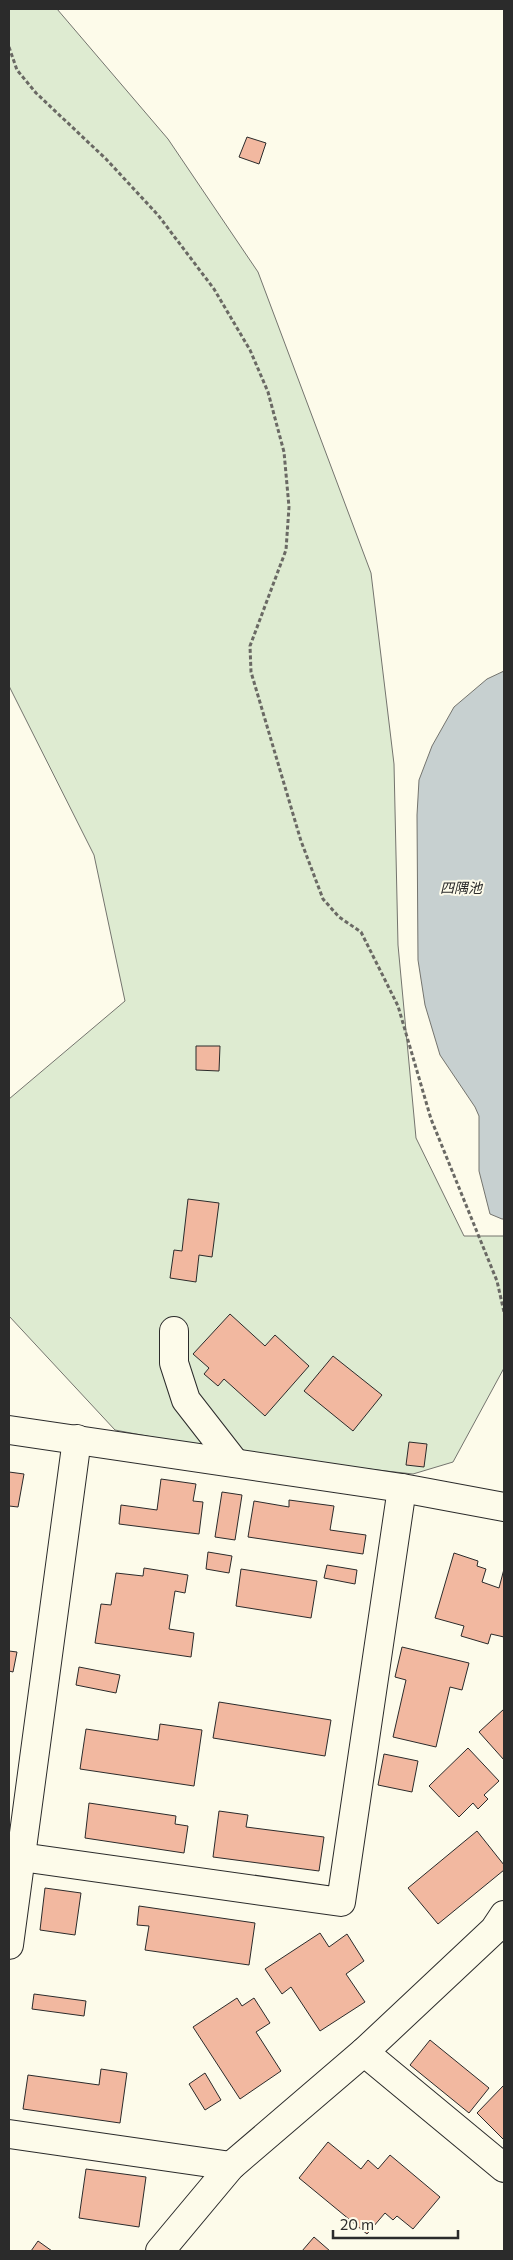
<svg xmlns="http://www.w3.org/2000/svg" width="513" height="2260" viewBox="0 0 513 2260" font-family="Commissioner,'Noto Sans JP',sans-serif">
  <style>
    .green { fill: #deebd1; stroke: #74746e }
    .water { fill: #c7d0d0; stroke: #74746e }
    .building { fill: #f2b8a0; stroke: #2b2b2b }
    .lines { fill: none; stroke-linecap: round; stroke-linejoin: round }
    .street-casing { stroke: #2b2b2b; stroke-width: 30 }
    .secondary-casing { stroke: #2b2b2b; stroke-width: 30 }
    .path { stroke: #6a6964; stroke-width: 3; stroke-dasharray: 4 2.5; stroke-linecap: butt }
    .street { stroke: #fdfbea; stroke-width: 28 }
    .secondary { stroke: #fdfbea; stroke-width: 28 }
    .labels { text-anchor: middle; stroke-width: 4; stroke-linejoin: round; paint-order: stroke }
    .water-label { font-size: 14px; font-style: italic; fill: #2b2b2b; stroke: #fdfbea }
  </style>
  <rect width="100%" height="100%" fill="#fdfbea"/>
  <polygon class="green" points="9,9 57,9 168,139 258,272 371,573 394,764 398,945 416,1138 464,1236 504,1236 504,1368 453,1462 413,1474 252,1456 115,1430 9,1316 9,1099 125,1001 94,855 9,686"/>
  <polygon class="water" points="504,671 504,1219 502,1219 490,1214 479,1171 479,1116 475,1107 440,1055 425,1005 418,960 417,815 419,780 432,746 454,707 487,679"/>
  <g class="building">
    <polygon points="247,137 266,143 259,164 239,157"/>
    <polygon points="196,1046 220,1046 219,1071 196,1070"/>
    <polygon points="188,1199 219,1203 212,1257 199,1255 196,1282 170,1278 174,1250 182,1251"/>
    <polygon points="230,1314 265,1346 275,1335 309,1366 265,1416 224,1379 218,1386 204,1374 209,1368 193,1354"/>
    <polygon points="333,1356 382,1395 353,1431 304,1391"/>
    <polygon points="409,1442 427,1444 424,1467 406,1465"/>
    <polygon points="9,1472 24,1474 18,1507 9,1506"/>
    <polygon points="161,1479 196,1484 193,1501 203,1502 199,1534 119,1524 121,1505 157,1510"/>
    <polygon points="222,1492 242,1495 235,1540 215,1537"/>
    <polygon points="289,1500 334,1506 330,1530 366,1535 363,1554 248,1537 254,1501 289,1507"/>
    <polygon points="208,1552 232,1556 229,1573 206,1569"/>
    <polygon points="454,1553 478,1561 477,1566 486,1569 482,1582 499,1588 504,1569 504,1637 491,1634 488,1644 461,1636 464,1626 435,1618"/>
    <polygon points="327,1565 357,1570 355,1584 324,1578"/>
    <polygon points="144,1568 188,1575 185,1593 175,1591 169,1629 194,1633 191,1657 95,1643 101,1604 111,1605 116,1573 143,1576"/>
    <polygon points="241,1569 317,1581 311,1618 236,1606"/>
    <polygon points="402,1647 469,1663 462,1690 450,1687 436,1747 393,1737 406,1680 395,1677"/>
    <polygon points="9,1651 17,1652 13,1672 9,1671"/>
    <polygon points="79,1667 120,1675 116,1693 76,1685"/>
    <polygon points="219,1702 331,1720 325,1756 213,1738"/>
    <polygon points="504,1709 504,1760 479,1732"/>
    <polygon points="160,1724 202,1730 194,1786 80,1769 86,1729 158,1740"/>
    <polygon points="468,1748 499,1781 484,1795 488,1799 478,1809 473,1803 459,1817 429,1786"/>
    <polygon points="384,1754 418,1761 412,1792 378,1785"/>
    <polygon points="89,1803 176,1816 175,1824 188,1826 184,1853 85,1838"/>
    <polygon points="219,1811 248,1815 246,1827 324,1837 319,1871 213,1857"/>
    <polygon points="477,1831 504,1865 504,1870 438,1924 408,1888"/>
    <polygon points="45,1888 81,1893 75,1935 40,1930"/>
    <polygon points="139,1906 255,1923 249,1965 145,1950 149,1926 137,1925"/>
    <polygon points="320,1933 329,1947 347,1934 364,1961 346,1974 365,2002 320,2031 291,1987 282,1994 265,1969"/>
    <polygon points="34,1994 86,2001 84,2016 32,2009"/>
    <polygon points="237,1998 242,2006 254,1998 270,2023 256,2032 281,2071 240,2099 193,2027"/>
    <polygon points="430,2040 489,2088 469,2113 410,2065"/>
    <polygon points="101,2069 127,2073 120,2123 23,2109 28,2075 99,2085"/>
    <polygon points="205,2073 221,2100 205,2110 189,2084"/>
    <polygon points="504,2085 504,2140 477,2113"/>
    <polygon points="328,2142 361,2169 368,2160 378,2169 390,2155 440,2197 413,2229 397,2216 393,2220 385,2213 367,2234 299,2178"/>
    <polygon points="86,2169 146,2177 139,2227 79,2218"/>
    <polygon points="314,2237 330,2251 302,2251"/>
    <polygon points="38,2241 52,2251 31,2251"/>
  </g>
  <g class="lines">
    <g class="street-casing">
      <g id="street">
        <polyline points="174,1331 174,1363 186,1400 235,1463"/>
        <polyline points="9,1430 402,1488 504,1507"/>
        <polyline points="21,1857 341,1902 402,1488"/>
        <polyline points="9,1945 77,1439"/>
        <polyline points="364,2052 504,2168"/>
        <polyline points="9,2134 231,2166"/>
      </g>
    </g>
    <g class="secondary-casing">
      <polyline id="secondary" points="160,2251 231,2166 364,2052 494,1930 504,1915"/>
    </g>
    <polyline class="path" points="9,47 17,70 36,93 106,159 158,215 214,289 250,350 268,392 284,452 289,507 286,550 250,646 251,672 301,841 323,899 339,917 361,932 398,1006 431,1119 497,1281 504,1312"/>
    <use href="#street" class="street"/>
    <use href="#secondary" class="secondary"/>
  </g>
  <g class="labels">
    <g class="water-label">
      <text x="461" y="893">四隅池</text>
    </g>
  </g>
  <rect width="513" height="2260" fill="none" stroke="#2b2b2b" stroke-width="20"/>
  <path d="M333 2230v8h125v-8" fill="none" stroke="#2b2b2b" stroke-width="2.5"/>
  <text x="340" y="2230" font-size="15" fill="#2b2b2b" stroke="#fdfbea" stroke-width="4" paint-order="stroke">20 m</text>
</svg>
